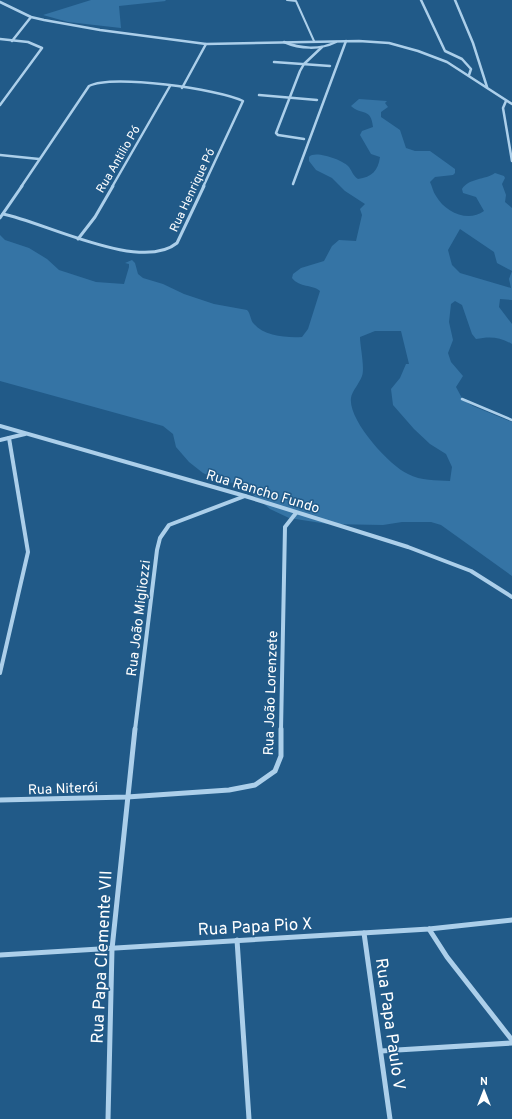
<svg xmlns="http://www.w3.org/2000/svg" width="512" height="1119" viewBox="0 0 512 1119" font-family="Overpass,sans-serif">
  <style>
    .green { fill: #3574a5; fill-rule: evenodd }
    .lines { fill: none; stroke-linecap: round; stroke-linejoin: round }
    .lane-far1 { stroke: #accfea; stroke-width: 2 }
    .lane { stroke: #accfea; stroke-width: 2.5 }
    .street-far3 { stroke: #accfea; stroke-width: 2.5 }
    .street-far2 { stroke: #accfea; stroke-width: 3 }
    .street-far1 { stroke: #accfea; stroke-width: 4 }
    .street { stroke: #accfea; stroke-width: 5 }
    .labels { text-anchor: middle; stroke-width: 3; stroke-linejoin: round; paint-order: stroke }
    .far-street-label { font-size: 12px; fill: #fff; stroke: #215a88 }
    .street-label { font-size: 14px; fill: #fff; stroke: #215a88 }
    .near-street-label { font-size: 17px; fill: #fff; stroke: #215a88 }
  </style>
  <rect width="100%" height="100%" fill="#215a88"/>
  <g class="green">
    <polygon points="91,0 165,0 166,1 119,6 121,28 68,22 43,15"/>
    <path d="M 359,99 L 387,101 L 385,103 L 388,107 L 381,112 L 381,117 L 400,130 L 406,148 L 415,151 L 430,151 L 455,169 L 455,173 L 453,175 L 435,177 L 430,182 C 432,186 433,192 436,196 C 445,212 468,223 484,211 L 476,197 L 463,193 L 462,189 C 469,178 485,180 495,173 L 504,176 L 505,178 L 502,184 L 506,195 L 505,202 L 512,208 L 512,300 L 500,299 L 499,307 L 512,324 L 512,344 C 500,337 490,336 476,339 L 472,334 L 462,305 L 455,301 L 451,304 L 449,322 L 453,340 L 448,353 L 451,362 L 463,376 L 456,387 L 463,400 L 473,406 L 512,422 L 512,576 L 441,525 L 431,522 L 402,522 L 383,525 L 328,524 L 289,518 L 270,509 L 240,484 L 221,481 L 203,473 L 189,462 L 176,447 L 173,434 L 163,426 L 0,381 L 0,235 L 5,240 L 29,248 L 47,259 L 59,270 L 96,282 L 124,284 L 129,267 L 129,264 L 125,263 L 132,260 L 135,263 L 138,274 L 143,278 L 163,284 L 184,294 L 214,304 L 247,310 C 251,314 250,320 254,324 C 264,336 287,338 302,337 L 308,329 L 320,291 C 312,284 300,288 292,278 L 293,274 L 301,268 L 324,261 L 332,246 L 339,240 L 356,241 L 362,215 L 360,209 L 365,204 L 345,191 L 332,178 L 316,170 L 309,161 L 309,157 C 315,150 342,160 348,166 C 352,170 352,175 358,179 C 372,177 378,171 380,157 L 371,154 L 360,135 L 362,131 L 373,127 C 371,107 362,116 351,106 ZM 460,229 L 494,252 L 497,263 L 512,271 L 509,279 L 511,288 L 460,273 L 452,265 L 448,250 ZM 375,331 L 401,331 L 409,364 L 406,364 L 400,378 L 391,389 L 393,405 L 414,429 L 430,444 L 446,454 L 452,467 L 450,481 C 436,480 421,481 408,474 C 389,465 348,420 351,398 C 352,391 359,384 362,376 C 365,368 360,346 360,337 Z"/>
  </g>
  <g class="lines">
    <polyline class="lane-far1" points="287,0 296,1 314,41"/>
    <polyline class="lane" points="462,399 512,420"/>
    <g class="street-far3">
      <polyline points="421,0 445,51 462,59 471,69 469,75"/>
      <polyline points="455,0 473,43 487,87"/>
      <polyline points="0,2 31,17 44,20 100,30 206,44 359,41 389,43 418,51 447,62 512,104"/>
      <polyline points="0,39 28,42 42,48 0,105"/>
      <polyline points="12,41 31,17"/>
      <path d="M 284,42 C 300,49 320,50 336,42"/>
      <polyline points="274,62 330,66"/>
      <polyline points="182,88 206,44"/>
      <polyline points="259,95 317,100"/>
      <polyline points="506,101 503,108 512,161"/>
      <polyline points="304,139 278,135 276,133 300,71 304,64 322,47"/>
      <polyline points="0,155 39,159"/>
      <polyline points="293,184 346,41"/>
      <path d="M 21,187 L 89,86 C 112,74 219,89 243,101 L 203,187"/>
      <polyline points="112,187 170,86"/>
    </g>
    <g class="street-far2">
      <path d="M 3,214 C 44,222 141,273 177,243 L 204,186"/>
      <polyline points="0,218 22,186"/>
      <polyline points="78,239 95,217 113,186"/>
    </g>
    <g class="street-far1">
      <polyline points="0,426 245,496 408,547 471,571 512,597"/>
      <polyline points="0,440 25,434"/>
      <polyline points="0,673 28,552 9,438"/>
      <polyline points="135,730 157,550 160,538 169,525 245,496"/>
      <polyline points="281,730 285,527 296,513"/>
    </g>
    <g class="street">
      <polyline points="0,800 127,797 229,790 255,785 275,771 281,756 281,729"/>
      <polyline points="429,929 447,957 512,1040"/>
      <polyline points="364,933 390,1119"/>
      <polyline points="237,940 249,1119"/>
      <polyline points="0,955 429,929 512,920"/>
      <polyline points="381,1051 512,1043"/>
      <polyline points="108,1119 112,949 135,729"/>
    </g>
  </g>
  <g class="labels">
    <g class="far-street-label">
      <text transform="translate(118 159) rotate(-60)" y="4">Rua Antilio Pó</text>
      <text transform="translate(192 190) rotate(-65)" y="4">Rua Henrique Pó</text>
    </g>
    <g class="street-label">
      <text transform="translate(263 491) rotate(17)" y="5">Rua Rancho Fundo</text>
      <text transform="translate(138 618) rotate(-83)" y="5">Rua João Migliozzi</text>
      <text transform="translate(270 693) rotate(-88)" y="5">Rua João Lorenzete</text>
      <text transform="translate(63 788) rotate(-2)" y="5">Rua Niterói</text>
    </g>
    <g class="near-street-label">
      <text transform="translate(255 926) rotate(-3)" y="6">Rua Papa Pio X</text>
      <text transform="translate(101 957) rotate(-87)" y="6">Rua Papa Clemente VII</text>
      <text transform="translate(391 1024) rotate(82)" y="6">Rua Papa Paulo V</text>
    </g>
  </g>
  <g transform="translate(484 1091)" stroke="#215a88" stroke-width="3" paint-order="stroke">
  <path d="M0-3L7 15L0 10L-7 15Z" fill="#ffffff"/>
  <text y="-6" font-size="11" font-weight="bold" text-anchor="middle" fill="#ffffff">N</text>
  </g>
</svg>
